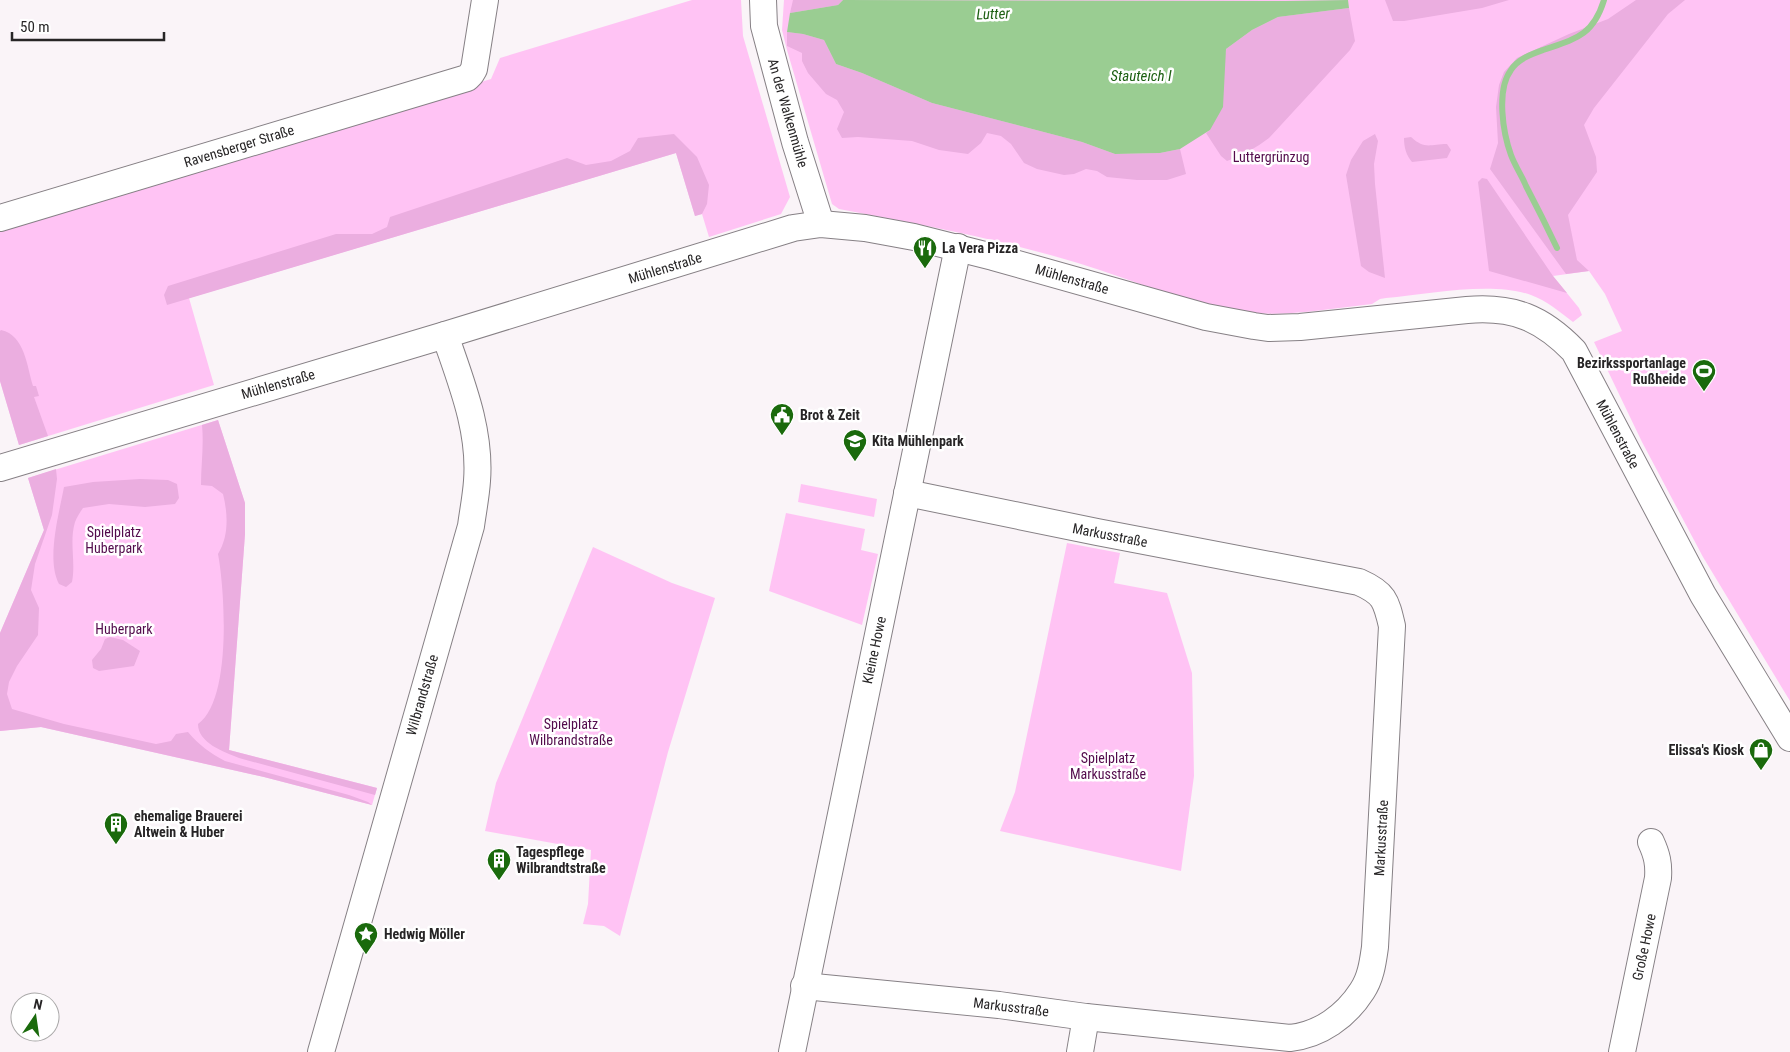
<svg xmlns="http://www.w3.org/2000/svg" width="1790" height="1052" viewBox="0 0 1790 1052" font-family="'Roboto Condensed',sans-serif">
  <style>
    .green { fill: #ffc3f4 }
    .forest { fill: #ebaee0 }
    .water { fill: #9acd92 }
    .lines { fill: none; stroke-linecap: round; stroke-linejoin: round }
    .stream { stroke: #9acd92; stroke-width: 6 }
    .minor-casing { stroke: #868085; stroke-width: 28 }
    .minor { stroke: #fff; stroke-width: 26 }
    .labels { text-anchor: middle; stroke-width: 5; stroke-linejoin: round; paint-order: stroke }
    .street-label { font-size: 14px; fill: #272526; stroke: #fff }
    .park-label { font-size: 14px; fill: #530b4c; stroke: #fff }
    .poi-label { font-size: 14px; font-weight: bold; fill: #272526; stroke: #fff; text-anchor: start }
    .water-label { font-size: 15px; font-style: italic; fill: #1d6013; stroke: #fff }
  </style>
  <rect width="100%" height="100%" fill="#faf4f8"/>
  <g class="green">
    <polygon points="692,0 741,0 743,36 790,197 781,214 709,237 702,214 695,216 676,153 189,298 214,385 19,445 0,381 0,225 491,79 500,58"/>
    <path d="M 784,0 L 1790,0 L 1790,701 L 1703,557 L 1642,442 L 1594,342 L 1622,331 L 1605,294 L 1589,271 L 1553,276 L 1579,308 L 1582,315 L 1573,322 C 1560,312 1547,301 1531,295 C 1492,281 1428,294 1386,298 L 1380,299 L 1372,304 C 1334,308 1294,316 1256,313 C 1194,307 1136,281 1078,263 C 999,239 919,224 839,209 L 832,204 L 787,50 L 782,30 Z"/>
    <polygon points="218,420 245,503 245,534 229,750 377,788 372,805 264,777 41,727 0,731 0,633 44,530 28,478"/>
    <polygon points="801,484 877,499 874,517 798,502"/>
    <polygon points="786,513 865,529 861,550 878,554 862,625 769,591"/>
    <polygon points="1067,543 1120,553 1114,583 1167,593 1192,673 1194,776 1181,871 1000,831 1015,792"/>
    <polygon points="593,547 672,583 715,598 668,752 620,936 604,926 583,924 588,904 591,850 485,831 496,783"/>
  </g>
  <g class="forest">
    <polygon points="793,0 843,0 838,5 790,13"/>
    <polygon points="1385,0 1509,0 1482,8 1404,21 1393,21"/>
    <polygon points="1636,0 1685,0 1668,14 1594,108 1584,125 1596,157 1597,172 1568,215 1577,260 1589,271 1566,274 1490,169 1498,143 1496,107 1499,85 1504,72 1517,58 1569,34 1608,19"/>
    <path d="M 1349,8 L 1355,41 L 1350,50 L 1269,138 C 1256,148 1243,155 1227,161 L 1221,156 L 1206,133 L 1210,130 L 1226,49 L 1252,30 L 1278,17 Z"/>
    <polygon points="787,32 803,34 824,40 836,64 862,73 932,103 1082,142 1115,154 1160,153 1180,149 1186,174 1167,180 1137,180 1107,177 1097,171 1086,169 1074,174 1064,175 1037,169 1024,163 1011,144 1001,136 987,133 981,143 968,154 939,150 912,141 858,137 842,138 837,129 844,112 837,100 826,94 808,73 802,61 802,53 787,46"/>
    <polygon points="674,134 697,157 709,185 707,204 702,214 695,216 676,153 167,305 164,295 168,286 336,234 372,234 387,227 390,217 567,158 586,165 611,161 630,151 638,138"/>
    <polygon points="1375,134 1378,141 1374,164 1375,184 1385,278 1369,272 1361,266 1346,175 1351,160 1363,141"/>
    <path d="M 1411,137 C 1425,150 1430,144 1447,144 L 1451,150 L 1447,158 L 1412,162 C 1406,155 1404,147 1404,138 Z"/>
    <polygon points="1482,178 1487,179 1553,276 1567,293 1489,271 1478,182"/>
    <path d="M 1,330 C 25,335 27,367 33,386 L 36,386 L 39,396 L 34,397 L 48,436 L 19,445 L 0,381 L 0,331 Z"/>
    <path d="M 218,420 L 245,503 L 245,534 L 229,750 L 377,788 L 375,795 L 239,758 C 224,752 198,743 198,724 C 232,700 225,591 218,554 C 229,536 228,514 223,494 L 212,486 L 201,485 C 201,465 204,445 202,425 Z"/>
    <path d="M 56,469 L 57,479 L 52,515 L 35,564 L 31,590 L 39,608 L 38,635 L 17,666 L 9,682 L 7,694 L 12,709 L 64,724 L 156,744 L 171,741 L 176,734 L 188,732 C 199,745 210,753 225,761 L 349,795 L 368,802 L 372,805 L 264,777 L 41,727 L 0,731 L 0,633 L 44,530 L 28,478 Z"/>
    <path d="M 140,479 L 168,480 L 177,484 L 179,498 L 175,504 L 145,507 L 109,504 L 83,508 C 80,512 77,517 75,522 C 69,542 76,562 72,582 L 66,587 L 59,584 C 46,560 59,514 64,487 L 93,482 Z"/>
    <polygon points="110,637 123,640 140,651 134,666 99,671 93,668 92,660 101,649 105,639"/>
  </g>
  <polygon class="water" points="843,0 1285,1 1348,0 1349,8 1278,17 1252,30 1226,49 1223,107 1210,130 1180,149 1160,153 1115,154 1082,142 932,103 862,73 836,64 824,40 803,34 787,32 790,13 838,5"/>
  <g class="lines">
    <path class="stream" d="M 1557,248 C 1547,227 1537,207 1526,186 C 1522,176 1515,166 1511,155 C 1503,133 1496,90 1511,70 C 1518,59 1532,54 1543,50 C 1575,39 1593,36 1604,0"/>
    <g class="minor-casing">
      <g id="minor">
        <polyline points="763,0 764,26 795,142 821,224"/>
        <polyline points="0,218 467,78 471,74 474,69 485,0"/>
        <path d="M 0,468 L 445,335 L 793,228 L 821,224 L 865,228 L 914,237 L 993,257 L 1206,317 L 1254,326 L 1268,328 L 1300,327 L 1467,310 C 1513,306 1542,318 1574,351 L 1703,595 L 1790,738"/>
        <path d="M 804,986 L 999,1005 L 1086,1017 L 1290,1038 C 1320,1035 1346,1016 1362,991 C 1371,978 1373,961 1375,947 L 1392,626 C 1386,600 1384,593 1359,582 L 1097,532 L 907,493"/>
        <path d="M 321,1052 L 471,526 C 473,511 476,496 477,481 C 481,430 461,382 445,335"/>
        <polyline points="792,1052 958,247"/>
        <polyline points="1080,1052 1086,1017"/>
        <path d="M 1622,1052 L 1658,878 C 1659,864 1657,855 1651,842"/>
      </g>
    </g>
    <use href="#minor" class="minor"/>
  </g>
  <defs>
    <g id="restaurant-pin" transform="scale(1.25)"><path d="M0 17L-7.5 6A9.5 9.5 0 1 1 7.5 6Z" fill="#1a6a0c" stroke="#fff"/><path d="M-5-6h1v4h1v-4h1v4h1v-4h1v5L-1.5 .5V6h-2V.5L-5-1ZM5-6V6H3V1.5H1.5Q1.5-4 5-6Z" fill="#fff"/></g>
    <g id="stadium-pin" transform="scale(1.25)"><path d="M0 17L-7.5 6A9.5 9.5 0 1 1 7.5 6Z" fill="#1a6a0c" stroke="#fff"/><path d="M0-5a6.5 5 0 1 0 0 10a6.5 5 0 1 0 0-10ZM-3.5-1.8h7v3.6h-7Z" fill="#fff"/></g>
    <g id="civic-pin" transform="scale(1.25)"><path d="M0 17L-7.5 6A9.5 9.5 0 1 1 7.5 6Z" fill="#1a6a0c" stroke="#fff"/><path d="M-.6-6.5H3V-4.5H.6V-3L4-1V1h2V6H-6V1h2V-1L-.6-3ZM-1.2 2.5V6h2.4V2.5Z" fill="#fff"/></g>
    <g id="school-pin" transform="scale(1.25)"><path d="M0 17L-7.5 6A9.5 9.5 0 1 1 7.5 6Z" fill="#1a6a0c" stroke="#fff"/><path d="M0-5L7-2L0 1L-7-2ZM-4 1L0 2.5L4 1V4Q0 6-4 4Z" fill="#fff"/></g>
    <g id="shop-pin" transform="scale(1.25)"><path d="M0 17L-7.5 6A9.5 9.5 0 1 1 7.5 6Z" fill="#1a6a0c" stroke="#fff"/><path d="M-5-2.5h2.3a2.7 3.5 0 0 1 5.4 0H5L5.5 6h-11ZM-1.5-2.5h3a1.5 2.3 0 0 0-3 0Z" fill="#fff"/></g>
    <g id="building-pin" transform="scale(1.25)"><path d="M0 17L-7.5 6A9.5 9.5 0 1 1 7.5 6Z" fill="#1a6a0c" stroke="#fff"/><path d="M-4-6H4V6H1V3H-1V6H-4ZM-2.5-4.3h1.7v1.8h-1.7ZM.8-4.3h1.7v1.8H.8ZM-2.5-1h1.7V.8h-1.7ZM.8-1h1.7V.8H.8Z" fill="#fff"/></g>
    <g id="sight-pin" transform="scale(1.25)"><path d="M0 17L-7.5 6A9.5 9.5 0 1 1 7.5 6Z" fill="#1a6a0c" stroke="#fff"/><path d="M0-6L1.8-2.2L6-1.7L2.9 1.2L3.7 5.4L0 3.3L-3.7 5.4L-2.9 1.2L-6-1.7L-1.8-2.2Z" fill="#fff"/></g>
  </defs>
  <g fill-rule="evenodd">
    <use href="#restaurant-pin" x="925" y="248"/>
    <use href="#stadium-pin" x="1704" y="371"/>
    <use href="#civic-pin" x="782" y="415"/>
    <use href="#school-pin" x="855" y="441"/>
    <use href="#shop-pin" x="1761" y="750"/>
    <use href="#building-pin" x="116" y="824"/>
    <use href="#building-pin" x="499" y="860"/>
    <use href="#sight-pin" x="366" y="934"/>
  </g>
  <g class="labels">
    <g class="street-label">
      <text transform="translate(788 113) rotate(74)" y="5">An der Walkenmühle</text>
      <text transform="translate(239 146) rotate(-17)" y="5">Ravensberger Straße</text>
      <text transform="translate(665 268) rotate(-17)" y="5">Mühlenstraße</text>
      <text transform="translate(1072 279) rotate(16)" y="5">Mühlenstraße</text>
      <text transform="translate(278 384) rotate(-16)" y="5">Mühlenstraße</text>
      <text transform="translate(1618 434) rotate(62)" y="5">Mühlenstraße</text>
      <text transform="translate(1110 535) rotate(11)" y="5">Markusstraße</text>
      <text transform="translate(874 650) rotate(-78)" y="5">Kleine Howe</text>
      <text transform="translate(422 695) rotate(-74)" y="5">Wilbrandstraße</text>
      <text transform="translate(1381 838) rotate(-87)" y="5">Markusstraße</text>
      <text transform="translate(1644 947) rotate(-78)" y="5">Große Howe</text>
      <text transform="translate(1011 1007) rotate(7)" y="5">Markusstraße</text>
    </g>
    <g class="park-label">
      <text x="1271" y="162">Luttergrünzug</text>
      <text x="114" y="537">Spielplatz<tspan x="114" dy="16">Huberpark</tspan></text>
      <text x="124" y="634">Huberpark</text>
      <text x="571" y="729">Spielplatz<tspan x="571" dy="16">Wilbrandstraße</tspan></text>
      <text x="1108" y="763">Spielplatz<tspan x="1108" dy="16">Markusstraße</tspan></text>
    </g>
    <g class="poi-label">
      <text x="942" y="253">La Vera Pizza</text>
      <text x="1686" y="368" text-anchor="end">Bezirkssportanlage<tspan x="1686" dy="16">Rußheide</tspan></text>
      <text x="800" y="420">Brot &amp; Zeit</text>
      <text x="872" y="446">Kita Mühlenpark</text>
      <text x="1744" y="755" text-anchor="end">Elissa's Kiosk</text>
      <text x="134" y="821">ehemalige Brauerei<tspan x="134" dy="16">Altwein &amp; Huber</tspan></text>
      <text x="516" y="857">Tagespflege<tspan x="516" dy="16">Wilbrandtstraße</tspan></text>
      <text x="384" y="939">Hedwig Möller</text>
    </g>
    <g class="water-label">
      <text transform="translate(993 14) rotate(-2)" y="5">Lutter</text>
      <text x="1141" y="81">Stauteich I</text>
    </g>
  </g>
  <g transform="translate(35 1017) rotate(13)"><circle r="24" fill="#ffffff" stroke="#a9a8a8"/>
  <path d="M0-4L9 19L0 12L-9 19Z" fill="#1a6a0c"/>
  <text y="-8" font-size="14" font-weight="bold" text-anchor="middle" fill="#272526">N</text>
  </g>
  <path d="M12 32v8h152v-8" fill="none" stroke="#272526" stroke-width="2.5"/>
  <text x="20" y="32" font-size="15" fill="#272526" stroke="#ffffff" stroke-width="4" paint-order="stroke">50 m</text>
</svg>
